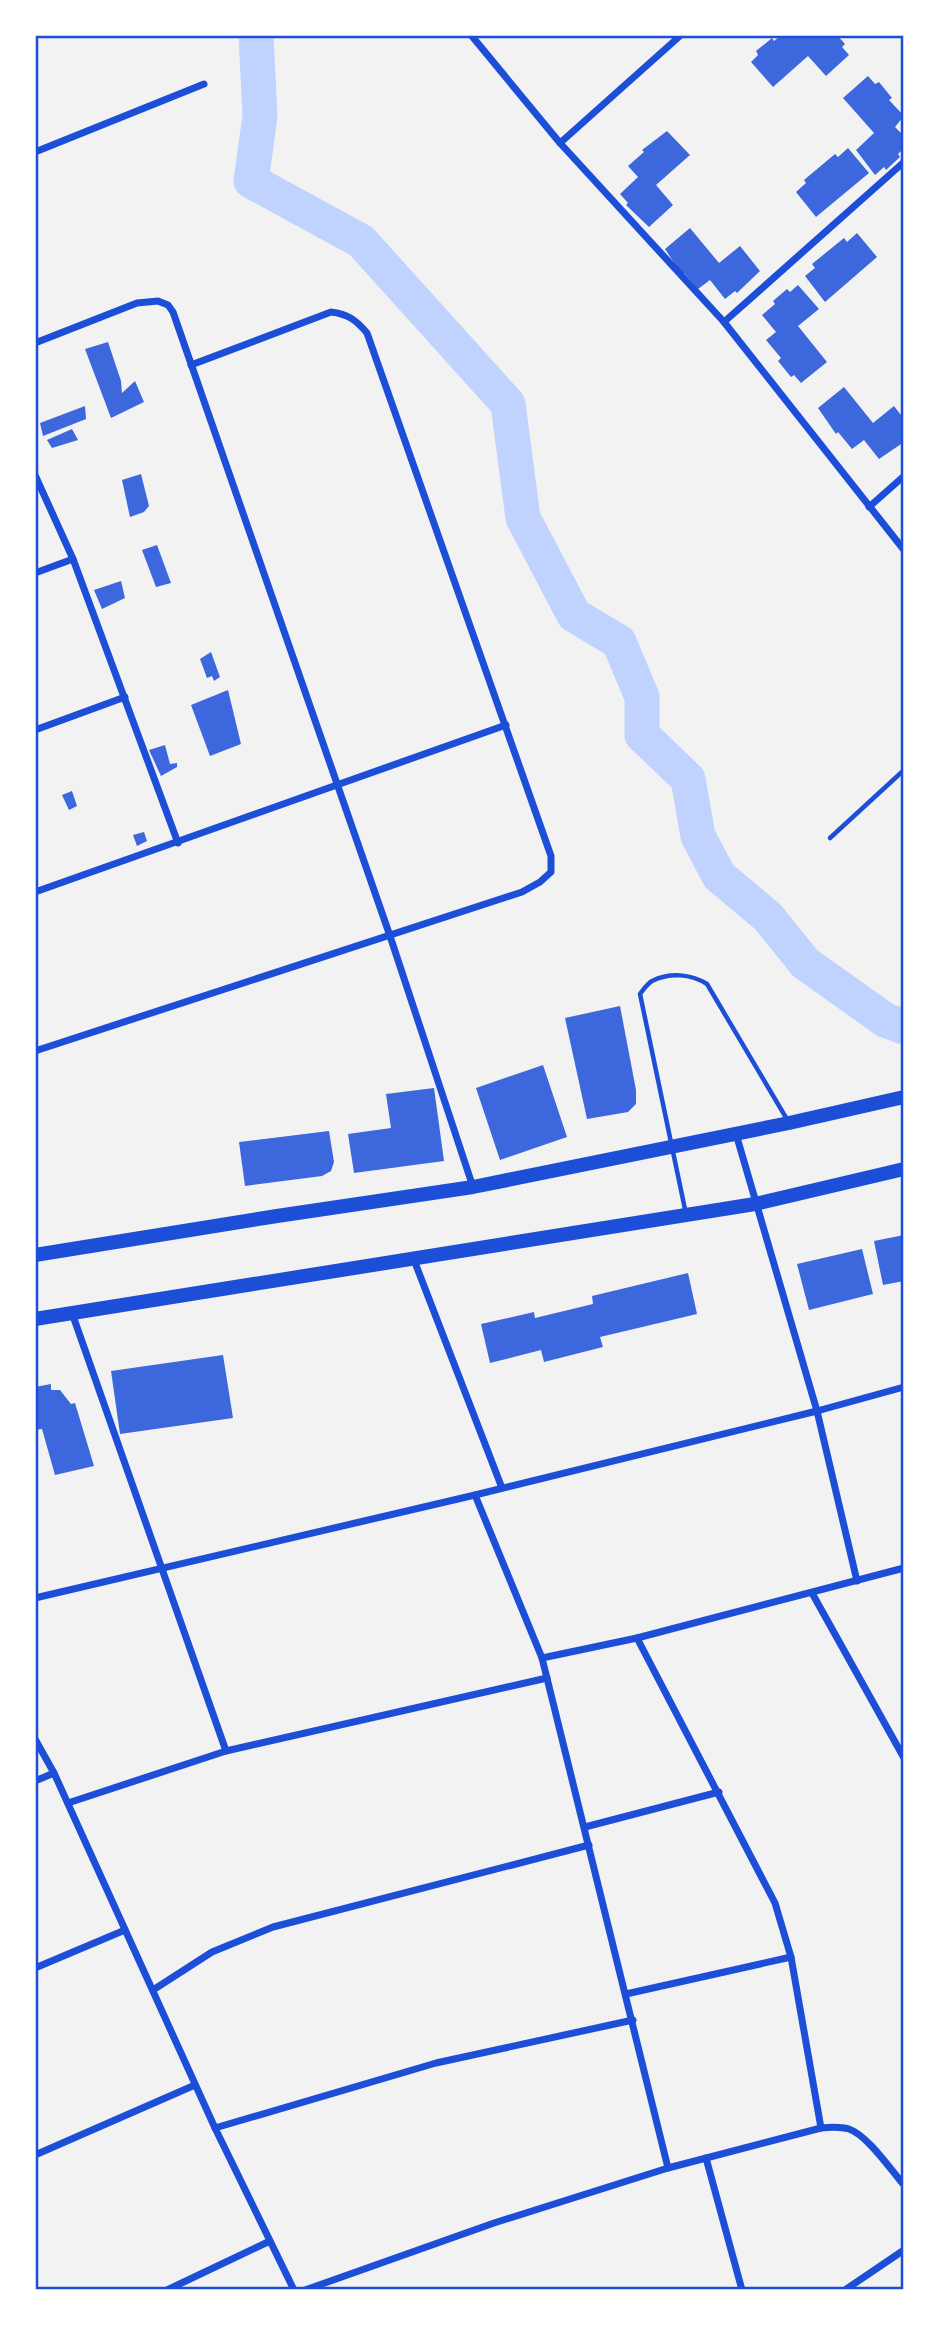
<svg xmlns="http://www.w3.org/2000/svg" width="939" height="2325" viewBox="0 0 939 2325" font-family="Quicksand,sans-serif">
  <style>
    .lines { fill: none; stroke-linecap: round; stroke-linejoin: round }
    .river { stroke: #bfd3fe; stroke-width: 35 }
    .building { fill: #3d67dc }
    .service { stroke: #1d4ed8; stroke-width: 4.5 }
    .minor { stroke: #1d4ed8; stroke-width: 7 }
    .primary { stroke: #1d4ed8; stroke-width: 14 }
    .neatline { fill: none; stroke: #1d4ed8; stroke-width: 2.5 }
  </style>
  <rect width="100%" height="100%" fill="#f2f2f2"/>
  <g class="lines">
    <polyline class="river" points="256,35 260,116 251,181 361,241 508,404 523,518 574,615 619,642 642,697 642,735 688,779 698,836 719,876 768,917 805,963 885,1020 904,1027"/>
  </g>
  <g class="building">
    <polygon points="781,35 837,35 845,44 842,47 849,55 826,76 808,56 773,87 751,62 758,55 756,51 772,38 774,41"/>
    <polygon points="868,76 875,84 879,82 892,98 889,100 904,116 895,127 904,136 904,148 898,154 900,157 886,170 884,167 875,175 856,150 874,133 843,98"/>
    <polygon points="667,131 690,155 656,185 673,205 649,227 626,205 628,203 620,194 638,177 628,166 644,152 642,150"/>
    <polygon points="848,148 869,173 816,217 796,192 806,183 804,180 835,154 838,157"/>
    <polygon points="690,228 719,263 740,246 760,271 737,293 735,291 725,299 710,280 698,289 684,273 682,275 665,249"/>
    <polygon points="857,233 877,257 825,302 805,276 815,268 812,264 844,238 847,242"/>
    <polygon points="798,285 819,309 798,326 827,362 801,383 794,375 791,377 778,361 781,358 766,340 776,332 762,315 775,304 773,301 787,289 790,292"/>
    <polygon points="108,342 121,381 122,393 135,381 144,402 111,418 85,349"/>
    <polygon points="844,387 873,423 894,406 904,419 904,442 879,459 864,440 852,449 838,432 836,434 818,408"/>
    <polygon points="85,406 86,419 43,436 40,423"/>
    <polygon points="72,429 78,440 52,448 47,440"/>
    <polygon points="141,474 149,506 144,512 130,517 122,480"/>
    <polygon points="157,545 171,583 156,587 142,550"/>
    <polygon points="121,581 125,598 102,609 94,590"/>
    <polygon points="211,652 220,677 214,681 212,676 207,678 200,659"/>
    <polygon points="228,690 241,744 210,756 191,705"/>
    <polygon points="165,745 170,764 177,763 177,767 161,776 149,750"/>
    <polygon points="72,791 77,806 69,810 62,795"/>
    <polygon points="144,832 147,841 137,846 133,835"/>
    <polygon points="620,1006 636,1090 636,1104 628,1112 587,1119 565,1018"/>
    <polygon points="543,1065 567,1137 500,1160 476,1088"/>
    <polygon points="434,1088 444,1161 354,1173 348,1134 391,1128 386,1094"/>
    <polygon points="329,1131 334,1162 331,1171 322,1176 245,1186 239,1142"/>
    <polygon points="904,1235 904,1281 883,1285 874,1241"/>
    <polygon points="862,1249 873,1294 809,1310 797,1264"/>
    <polygon points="688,1273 697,1314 600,1337 603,1347 544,1362 541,1350 490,1363 481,1324 534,1312 535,1318 593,1304 592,1296"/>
    <polygon points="223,1355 233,1418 120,1434 111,1371"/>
    <polygon points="51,1384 51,1390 60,1390 71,1404 75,1403 94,1466 55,1475 42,1429 35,1430 35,1387"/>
  </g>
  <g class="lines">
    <g class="service">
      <polyline points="830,838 904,770"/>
      <path d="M 686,1214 L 640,994 C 643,990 647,984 652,981 C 670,972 691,974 707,984 L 788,1121"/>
    </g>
    <g class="minor">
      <polyline points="471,35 560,143 724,322 904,550"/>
      <polyline points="560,143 681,35"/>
      <polyline points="35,152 204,84"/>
      <polyline points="724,322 904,162"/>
      <polyline points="35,343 137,303 158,301 168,305 173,312 390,936 473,1187"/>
      <polyline points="35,475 73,559 178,843"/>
      <polyline points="869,507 904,476"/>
      <polyline points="35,573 73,559"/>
      <polyline points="35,730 125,697"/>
      <polyline points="35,892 506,725"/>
      <path d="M 35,1051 L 522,892 L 540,882 L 551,872 L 551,856 L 367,333 C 356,320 348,314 331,312 L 191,365"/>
      <polyline points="736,1134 817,1411 857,1581"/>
      <polyline points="414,1260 502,1488"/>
      <polyline points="72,1313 226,1751"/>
      <polyline points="475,1495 542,1658 668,2168"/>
      <path d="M 904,1568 L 637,1638 L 775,1903 L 791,1957 L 821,2128 C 830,2127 839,2126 849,2129 C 867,2135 891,2170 904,2185"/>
      <polyline points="812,1593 904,1758"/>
      <polyline points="35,1598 475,1495 817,1411 904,1387"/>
      <polyline points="542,1658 637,1638"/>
      <polyline points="35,1739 54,1773 215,2128 294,2290"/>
      <polyline points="35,1781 54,1773"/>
      <polyline points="68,1803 226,1751 547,1678"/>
      <polyline points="585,1827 719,1792"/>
      <polyline points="35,1968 125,1930"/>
      <polyline points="153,1990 212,1952 273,1927 589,1845"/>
      <polyline points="626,1994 791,1957"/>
      <polyline points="215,2128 436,2063 633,2020"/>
      <polyline points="35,2155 195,2085"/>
      <polyline points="706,2158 742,2290"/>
      <polyline points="167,2290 270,2241"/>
      <polyline points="305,2290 494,2223 668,2168 821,2128"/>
      <polyline points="845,2290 904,2250"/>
    </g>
    <g class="primary">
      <polyline points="35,1255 277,1216 473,1187 789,1123 904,1097"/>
      <polyline points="35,1319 755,1204 904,1169"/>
    </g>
  </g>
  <rect width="939" height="2325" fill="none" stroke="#ffffff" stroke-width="74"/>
  <rect x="37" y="37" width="865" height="2251" class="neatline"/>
</svg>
